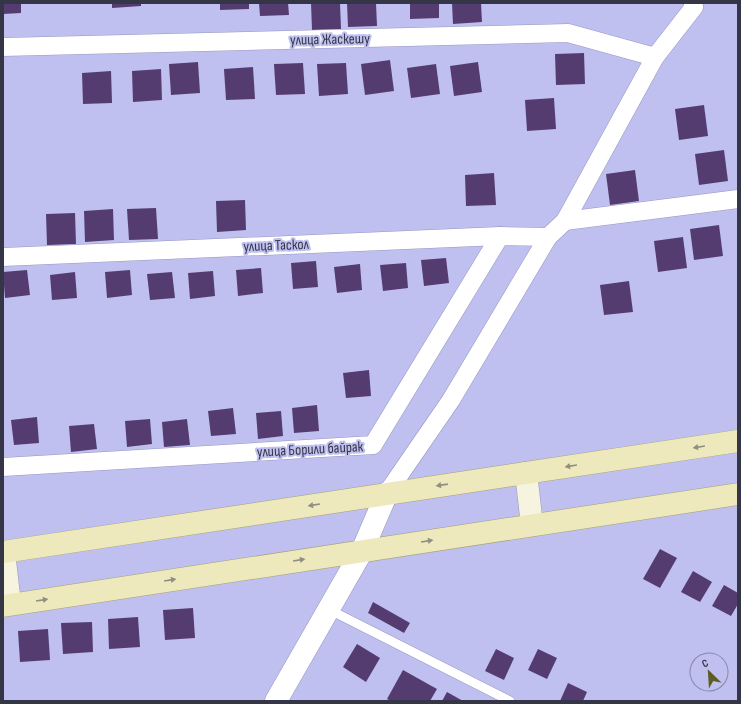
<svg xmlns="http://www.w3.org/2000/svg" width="741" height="704" viewBox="0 0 741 704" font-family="'Sofia Sans Condensed',sans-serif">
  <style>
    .building { fill: #553c70 }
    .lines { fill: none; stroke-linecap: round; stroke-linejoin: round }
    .service-casing { stroke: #9696c3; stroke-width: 10 }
    .minor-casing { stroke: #9696c3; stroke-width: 19 }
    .tertiary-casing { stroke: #9696c3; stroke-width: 23 }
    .secondary-casing { stroke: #9696c3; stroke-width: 23 }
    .primary-casing { stroke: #a5a177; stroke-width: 23 }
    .service { stroke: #fff; stroke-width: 9 }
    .minor { stroke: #fff; stroke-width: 18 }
    .tertiary { stroke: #fff; stroke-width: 22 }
    .secondary { stroke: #f6f4de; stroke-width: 22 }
    .primary { stroke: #ede9bd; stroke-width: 22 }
    .oneway { fill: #918f82 }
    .labels { text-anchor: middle; stroke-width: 4; stroke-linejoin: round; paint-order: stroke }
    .street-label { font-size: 15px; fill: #353548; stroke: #bfc0ef }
  </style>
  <rect width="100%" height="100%" fill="#bfc0ef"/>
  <g class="building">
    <polygon points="3,3 21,3 21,13 3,14"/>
    <polygon points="112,3 141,3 141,6 112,8"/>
    <polygon points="220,3 249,3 249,9 220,10"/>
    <polygon points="259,3 288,3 289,15 260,16"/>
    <polygon points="311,3 340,3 341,29 312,30"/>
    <polygon points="347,3 376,3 377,26 348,27"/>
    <polygon points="410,3 439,3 439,18 410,19"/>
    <polygon points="452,3 481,3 482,22 453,24"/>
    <polygon points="584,53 585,84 556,85 555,54"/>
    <polygon points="390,60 394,91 365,95 361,64"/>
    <polygon points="198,62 200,93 171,95 169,64"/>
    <polygon points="478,62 482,92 454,96 450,66"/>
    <polygon points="303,63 305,94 276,95 274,64"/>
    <polygon points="346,63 348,94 319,96 317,64"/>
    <polygon points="436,64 440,94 411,98 407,68"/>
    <polygon points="253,67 255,99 226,100 224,69"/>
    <polygon points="161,69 162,100 133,102 132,71"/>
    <polygon points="111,71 112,103 83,104 82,73"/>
    <polygon points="554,98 556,129 527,131 525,100"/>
    <polygon points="704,105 708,136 679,140 675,109"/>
    <polygon points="724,150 728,181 699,185 695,154"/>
    <polygon points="635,170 639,201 610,205 606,174"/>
    <polygon points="494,173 496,205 466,206 465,175"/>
    <polygon points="245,200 246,230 217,232 216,201"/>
    <polygon points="156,208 158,239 129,240 127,209"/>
    <polygon points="113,209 114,240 85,242 84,211"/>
    <polygon points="75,213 76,244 47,245 46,214"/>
    <polygon points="719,225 723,256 694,260 690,229"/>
    <polygon points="683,237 687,268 658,272 654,241"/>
    <polygon points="446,258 449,283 424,286 421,260"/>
    <polygon points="316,261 318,287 293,289 291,263"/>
    <polygon points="406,263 408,288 383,291 380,265"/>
    <polygon points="360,264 362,290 337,293 334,267"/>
    <polygon points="261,268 263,293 238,296 236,270"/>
    <polygon points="27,270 30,295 5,298 3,272"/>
    <polygon points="130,270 132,295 107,298 105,272"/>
    <polygon points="213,271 215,296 190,299 188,273"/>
    <polygon points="75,272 77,298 52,300 50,275"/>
    <polygon points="172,272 175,298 150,300 147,274"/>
    <polygon points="629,281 633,312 604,315 600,285"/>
    <polygon points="369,370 371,396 346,398 343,373"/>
    <polygon points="317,405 319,431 294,433 292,408"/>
    <polygon points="233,408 236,434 211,436 208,411"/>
    <polygon points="281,411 283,436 258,439 256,413"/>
    <polygon points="37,417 39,443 14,445 11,420"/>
    <polygon points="150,419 152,444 127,447 125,421"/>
    <polygon points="187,419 190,445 164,447 162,422"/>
    <polygon points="94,424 97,449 71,452 69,426"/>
    <polygon points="660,549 677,558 660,588 643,579"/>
    <polygon points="693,571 712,582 700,602 681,592"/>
    <polygon points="724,585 738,593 738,604 731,616 712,606"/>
    <polygon points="373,602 410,623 404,633 368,613"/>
    <polygon points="193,608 195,638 165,640 163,610"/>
    <polygon points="138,617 140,647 109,649 108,619"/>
    <polygon points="92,622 93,652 63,654 61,623"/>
    <polygon points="48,629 50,660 20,662 18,631"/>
    <polygon points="357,644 380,658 366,682 343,667"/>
    <polygon points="496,649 514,658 504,680 485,671"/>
    <polygon points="538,649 557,658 547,679 528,670"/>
    <polygon points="403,670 437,689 430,701 391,701 387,699"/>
    <polygon points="568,683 587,692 583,701 560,701"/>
    <polygon points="447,692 463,701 442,701"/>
  </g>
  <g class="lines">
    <g class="service-casing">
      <polyline id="service" points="328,609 510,701"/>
    </g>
    <g class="minor-casing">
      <g id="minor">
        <polyline points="3,47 568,33 655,57"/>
        <polyline points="565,221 738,199"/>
        <polyline points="3,257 500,236 548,237"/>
        <polyline points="3,467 373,445 500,236"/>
        <polyline points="387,493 451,400 548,237 565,221 655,57 694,7 693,3"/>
      </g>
    </g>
    <g class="tertiary-casing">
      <polyline id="tertiary" points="276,701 362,551 387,493"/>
    </g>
    <g class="secondary-casing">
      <g id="secondary">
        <polyline points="526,473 532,525"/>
        <polyline points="4,552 10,604"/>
      </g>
    </g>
    <g class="primary-casing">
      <g id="primary">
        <polyline points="3,552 738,441"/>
        <polyline points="3,606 738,494"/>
      </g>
    </g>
    <use href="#service" class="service"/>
    <use href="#minor" class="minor"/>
    <use href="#tertiary" class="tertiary"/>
    <use href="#secondary" class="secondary"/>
    <use href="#primary" class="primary"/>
  </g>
  <defs><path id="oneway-solid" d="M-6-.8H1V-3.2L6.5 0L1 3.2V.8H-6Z"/></defs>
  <g class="oneway">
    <use href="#oneway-solid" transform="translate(699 447) rotate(171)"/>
    <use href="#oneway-solid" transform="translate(571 466) rotate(171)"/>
    <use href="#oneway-solid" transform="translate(442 485) rotate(172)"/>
    <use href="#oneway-solid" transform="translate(314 505) rotate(171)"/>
    <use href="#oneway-solid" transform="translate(427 541) rotate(-9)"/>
    <use href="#oneway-solid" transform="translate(299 560) rotate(-9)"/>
    <use href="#oneway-solid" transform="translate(170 580) rotate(-9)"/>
    <use href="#oneway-solid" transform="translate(42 600) rotate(-9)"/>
  </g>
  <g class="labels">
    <g class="street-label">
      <text transform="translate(330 39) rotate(-1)" y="5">улица Жаскешу</text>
      <text transform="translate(276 245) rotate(-2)" y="5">улица Таскол</text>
      <text transform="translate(310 449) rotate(-3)" y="5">улица Борили байрак</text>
    </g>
  </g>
  <rect width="741" height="704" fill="none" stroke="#353548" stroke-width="8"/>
  <g transform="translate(709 672) rotate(335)"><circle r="19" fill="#bfc0ef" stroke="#8888ac"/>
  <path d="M0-3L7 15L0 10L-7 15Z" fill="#5f5b27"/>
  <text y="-6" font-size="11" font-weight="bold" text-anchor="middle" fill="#353548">С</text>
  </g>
</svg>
